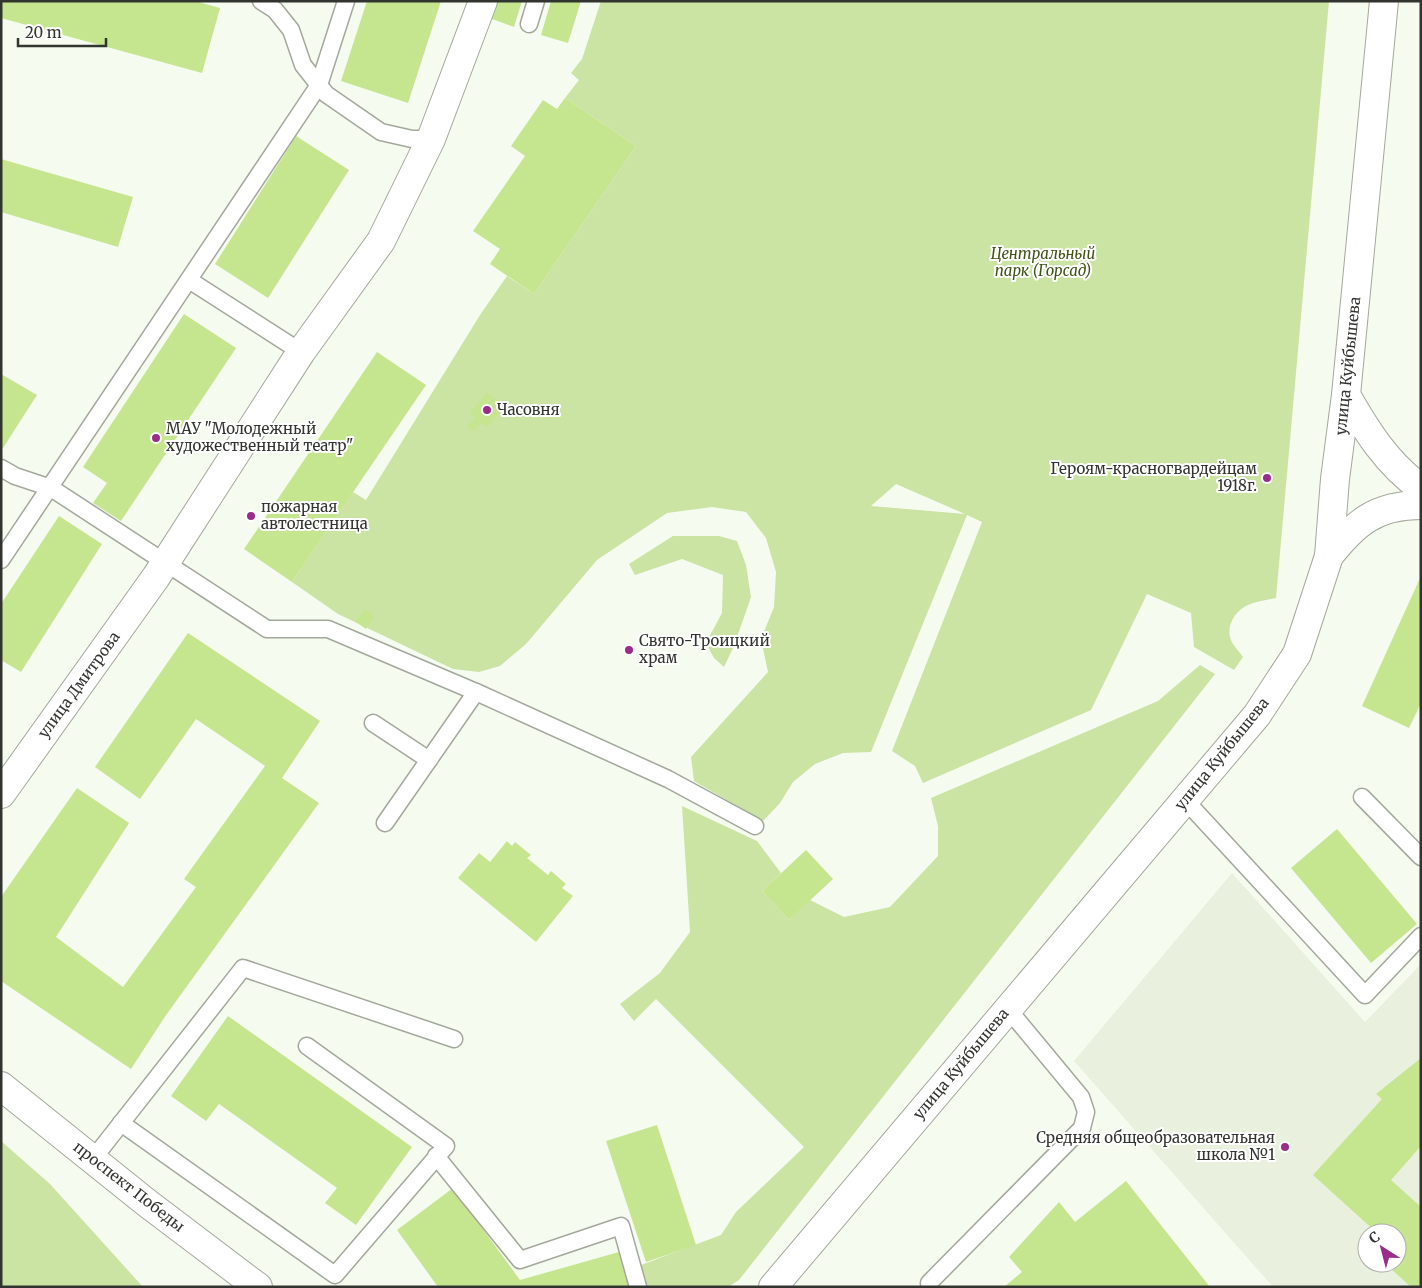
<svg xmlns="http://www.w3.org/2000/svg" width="1422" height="1288" viewBox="0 0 1422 1288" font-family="Merriweather,serif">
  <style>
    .built { fill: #e9f1de; fill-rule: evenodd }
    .green { fill: #cbe3a3; fill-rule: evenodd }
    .building { fill: #c6e58f }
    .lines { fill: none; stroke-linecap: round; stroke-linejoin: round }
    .lane-casing { stroke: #a3a89c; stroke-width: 19 }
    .street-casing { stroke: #a3a89c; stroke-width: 30 }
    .secondary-casing { stroke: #a3a89c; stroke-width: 30 }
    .primary-casing { stroke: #a3a89c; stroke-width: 30 }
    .lane { stroke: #fff; stroke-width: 16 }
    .street { stroke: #fff; stroke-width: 28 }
    .secondary { stroke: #fff; stroke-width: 28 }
    .primary { stroke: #fff; stroke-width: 28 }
    .poi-dot { fill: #9c2c8a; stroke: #fff; stroke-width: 2 }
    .labels { text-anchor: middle; stroke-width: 4; stroke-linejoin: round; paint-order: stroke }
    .park-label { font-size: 15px; font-style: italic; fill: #405316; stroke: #fff }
    .street-label { font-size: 15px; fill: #323430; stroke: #fff }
    .poi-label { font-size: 15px; fill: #323430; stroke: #fff; text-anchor: start }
  </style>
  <rect width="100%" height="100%" fill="#f6fbef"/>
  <path class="built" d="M 1232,873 L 1365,1022 L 1421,964 L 1421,1287 L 1273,1287 L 1074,1061 ZM 1367,1233 L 1397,1233 L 1397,1263 L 1367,1263 Z"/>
  <g class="green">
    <path d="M 601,1 L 1329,1 L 1276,598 C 1267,600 1257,601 1248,605 C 1236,610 1227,624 1230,637 C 1232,645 1239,651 1243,657 L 1234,670 L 1194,647 L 1191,613 L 1147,594 L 1091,710 L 923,783 L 915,766 L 892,751 L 982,522 L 967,515 L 871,752 L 843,753 L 815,764 L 793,782 L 780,803 L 763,821 L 694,781 L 691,757 L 768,672 L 761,639 L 774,607 L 776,572 L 766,538 L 746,512 L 712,507 L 667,513 L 597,560 L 526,644 L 500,666 L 479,672 L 453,669 L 338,614 L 292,582 L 353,492 L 366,500 L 480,315 L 507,276 L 534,294 L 636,146 L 565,98 L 579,80 L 571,73 L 582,59 ZM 896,484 L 965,514 L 871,506 Z"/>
    <polygon points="673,536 719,536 737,541 746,565 751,597 734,646 724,667 714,658 706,643 722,613 723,575 682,559 635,575 629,564"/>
    <polygon points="1200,665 1215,674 739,1280 728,1287 647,1287 641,1265 721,1235 736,1212 804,1147 656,999 634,1021 620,1004 660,973 690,932 682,806 757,841 781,873 762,891 789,920 810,900 844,917 890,907 938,856 938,826 931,798 1158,701"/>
    <polygon points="1,1141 50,1184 143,1287 1,1287"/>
  </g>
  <g class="building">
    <polygon points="1,1 195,1 220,8 202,73 1,18"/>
    <polygon points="367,1 441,1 408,103 341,81"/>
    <polygon points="497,1 522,1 514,27 492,19"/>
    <polygon points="551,1 581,1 568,43 541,35"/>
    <polygon points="565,98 636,146 534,294 490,264 500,249 473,231 525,156 511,146 543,100 557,109"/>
    <polygon points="296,136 349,170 268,298 215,264"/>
    <polygon points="1,159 133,197 118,247 1,212"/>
    <polygon points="184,314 236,348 121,521 93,503 107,483 83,467"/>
    <polygon points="377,352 426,385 292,582 244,549"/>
    <polygon points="1,374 37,395 3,448 1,447"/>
    <polygon points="487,393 504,407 487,427 481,423 474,431 467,426 475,418 470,413"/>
    <polygon points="59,516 102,544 21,672 1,660 1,604"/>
    <polygon points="1421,576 1421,703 1409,728 1362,706"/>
    <polygon points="364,609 375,616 366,629 356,622"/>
    <polygon points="188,633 320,721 282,778 319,803 164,1018 131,1069 1,981 1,897 77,788 129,823 56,937 123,987 196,887 184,879 265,766 196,719 140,799 95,767"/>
    <polygon points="1337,829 1417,924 1371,963 1291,868"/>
    <polygon points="507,841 512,846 515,842 531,855 527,858 548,875 551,871 566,884 562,888 573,896 536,942 458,878 479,853 490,862"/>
    <polygon points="806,850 833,879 789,920 762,891"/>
    <polygon points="228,1016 412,1147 356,1225 325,1203 337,1188 219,1104 206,1121 171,1096"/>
    <polygon points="1421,1058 1421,1146 1391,1180 1421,1207 1421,1287 1411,1287 1390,1268 1395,1263 1397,1263 1397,1260 1401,1255 1397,1251 1397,1233 1377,1233 1313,1175 1382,1099 1376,1094"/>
    <polygon points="657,1125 696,1245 646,1262 606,1141"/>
    <polygon points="1126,1181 1210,1287 1004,1287 1022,1272 1009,1257 1059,1202 1075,1222"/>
    <polygon points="453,1188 520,1280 619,1252 629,1287 438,1287 397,1230"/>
  </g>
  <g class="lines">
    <g class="lane-casing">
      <g id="lane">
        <polyline points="261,1 275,10 291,30 303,65 326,94 381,132 412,139 431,139"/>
        <polyline points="529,24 536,1"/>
        <polyline points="189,280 301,352"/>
        <polyline points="1,468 15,476 51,488 267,629 328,629 476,692 668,779 755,826"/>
        <polyline points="1,560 319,85 346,1"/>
        <polyline points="373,723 429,760"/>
        <polyline points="1362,797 1421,857"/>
        <polyline points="1185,800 1365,995 1421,936"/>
        <polyline points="385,823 476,692"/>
        <polyline points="121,1123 335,1275 446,1146 307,1046"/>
        <polyline points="436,1156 520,1260 621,1226 638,1287"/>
        <polyline points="93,1159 243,968 454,1039"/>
        <polyline points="929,1283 1082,1128 1086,1112 1081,1097 1008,1009"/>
      </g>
    </g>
    <g class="street-casing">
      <g id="street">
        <path d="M 1346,395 C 1366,430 1387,464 1421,488"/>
        <path d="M 1329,556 C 1355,523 1376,505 1421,505"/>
        <polyline points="1,794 156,577 301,352 381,241 431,139 483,1"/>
      </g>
    </g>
    <g class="secondary-casing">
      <polyline id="secondary" points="1,1086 147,1203 258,1287"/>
    </g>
    <g class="primary-casing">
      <polyline id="primary" points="773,1287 1257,715 1297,654 1329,556 1335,479 1346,395 1384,1"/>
    </g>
    <use href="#lane" class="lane"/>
    <use href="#street" class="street"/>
    <use href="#secondary" class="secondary"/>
    <use href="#primary" class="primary"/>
  </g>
  <g class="poi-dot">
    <circle cx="487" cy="410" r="5"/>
    <circle cx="156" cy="438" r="5"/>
    <circle cx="1267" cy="478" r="5"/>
    <circle cx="251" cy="516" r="5"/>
    <circle cx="629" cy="650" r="5"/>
    <circle cx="1285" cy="1147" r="5"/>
  </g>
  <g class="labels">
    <g class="park-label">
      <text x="1043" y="259">Центральный<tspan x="1043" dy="17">парк (Горсад)</tspan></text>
    </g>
    <g class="street-label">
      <text transform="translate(1348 366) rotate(-84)" y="5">улица Куйбышева</text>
      <text transform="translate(79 685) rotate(-54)" y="5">улица Дмитрова</text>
      <text transform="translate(1222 754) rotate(-51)" y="5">улица Куйбышева</text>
      <text transform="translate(961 1064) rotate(-50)" y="5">улица Куйбышева</text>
      <text transform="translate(129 1187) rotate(38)" y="5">проспект Победы</text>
    </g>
    <g class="poi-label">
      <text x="497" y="415">Часовня</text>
      <text x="166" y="434">МАУ "Молодежный<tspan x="166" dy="17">художественный театр"</tspan></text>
      <text x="1257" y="474" text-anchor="end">Героям-красногвардейцам<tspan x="1257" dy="17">1918г.</tspan></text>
      <text x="261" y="512">пожарная<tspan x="261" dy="17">автолестница</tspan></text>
      <text x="639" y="646">Свято-Троицкий<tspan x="639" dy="17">храм</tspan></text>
      <text x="1275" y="1143" text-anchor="end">Средняя общеобразовательная<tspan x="1275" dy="17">школа №1</tspan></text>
    </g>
  </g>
  <rect width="1422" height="1288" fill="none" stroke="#323430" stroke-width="5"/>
  <g transform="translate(1382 1248) rotate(324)"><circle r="24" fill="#ffffff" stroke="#adaeac"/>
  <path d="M0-4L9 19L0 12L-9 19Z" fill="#9c2c8a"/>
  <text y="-8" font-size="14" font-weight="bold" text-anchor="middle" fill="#323430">С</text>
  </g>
  <path d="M18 38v8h88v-8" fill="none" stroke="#323430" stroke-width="2.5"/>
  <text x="25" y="38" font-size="15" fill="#323430" stroke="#ffffff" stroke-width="4" paint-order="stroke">20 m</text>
</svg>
